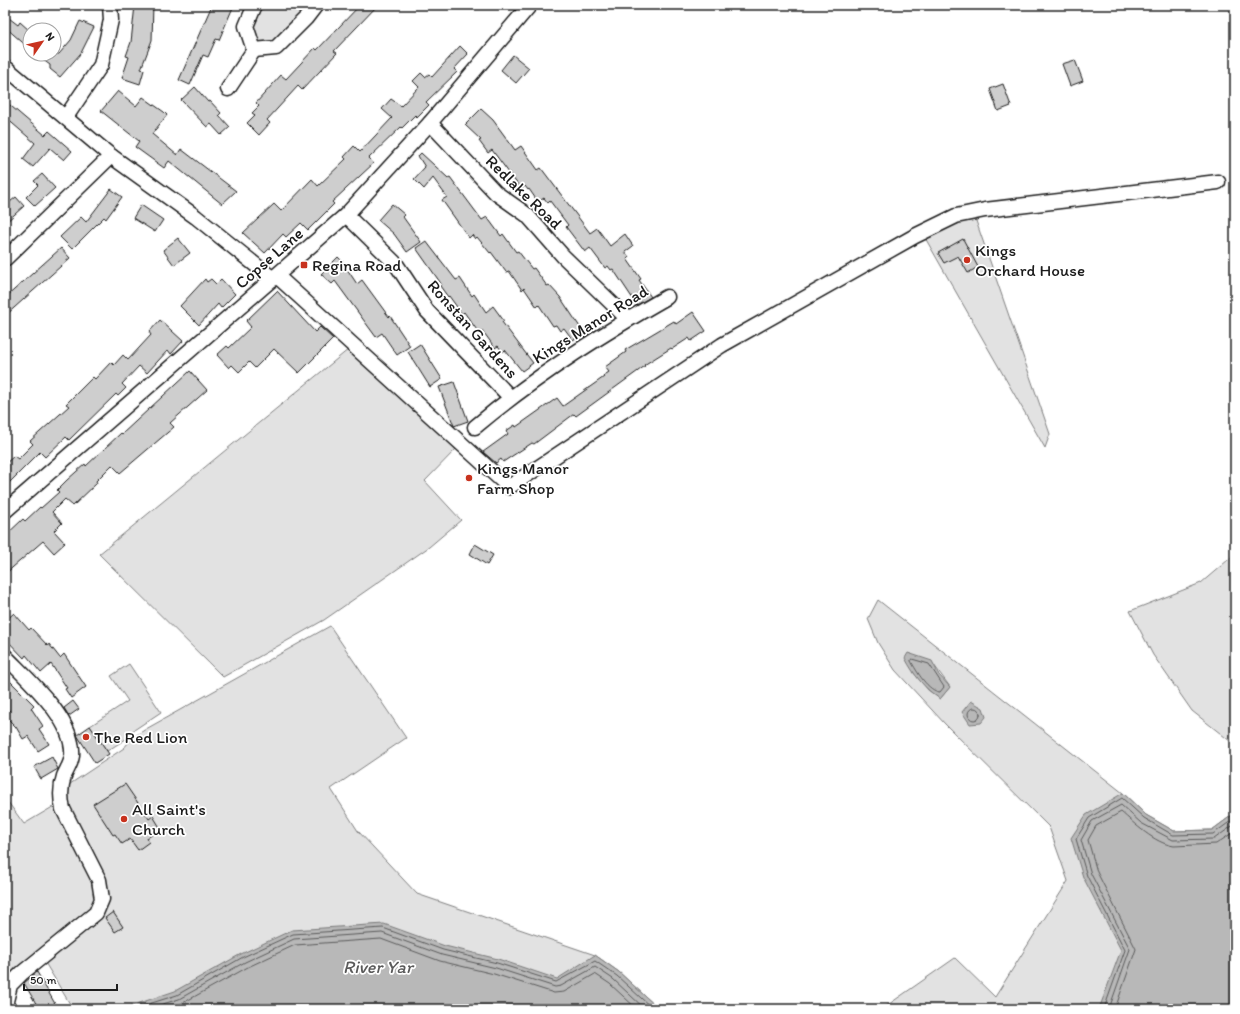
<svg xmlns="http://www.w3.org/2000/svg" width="1240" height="1014" viewBox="0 0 1240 1014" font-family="Itim,sans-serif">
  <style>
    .green { fill: #e2e2e2; stroke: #7f7f7f; fill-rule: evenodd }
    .water { fill: #b8b8b8; stroke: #7a7a7a }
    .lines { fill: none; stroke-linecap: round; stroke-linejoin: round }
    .shore { stroke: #5a5a5a; stroke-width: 1 }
    .building { fill: #cecece; stroke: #1c1c1c }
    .minor-casing { stroke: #1c1c1c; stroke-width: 17 }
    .minor { stroke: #fff; stroke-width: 14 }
    .poi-dot { fill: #c8321e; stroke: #fff; stroke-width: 1.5 }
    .labels { text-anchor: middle; stroke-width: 3.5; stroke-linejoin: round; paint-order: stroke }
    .street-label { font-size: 17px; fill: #1c1c1c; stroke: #fff }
    .poi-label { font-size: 17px; fill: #1c1c1c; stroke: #fff; text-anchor: start }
    .water-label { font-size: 18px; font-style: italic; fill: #5a5a5a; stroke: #fff }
  </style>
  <rect width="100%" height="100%" fill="#fff"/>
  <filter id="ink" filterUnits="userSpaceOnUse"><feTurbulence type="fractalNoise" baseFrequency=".025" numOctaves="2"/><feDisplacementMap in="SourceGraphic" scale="8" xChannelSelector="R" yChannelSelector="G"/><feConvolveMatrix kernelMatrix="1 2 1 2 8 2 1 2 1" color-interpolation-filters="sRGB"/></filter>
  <g filter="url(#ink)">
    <g class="green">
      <polygon points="255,5 316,5 276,48 254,50 246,26"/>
      <polygon points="975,218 1050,434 1045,448 924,236 957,221"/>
      <polygon points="349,349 457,448 425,481 461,520 429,547 324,620 223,677 99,554"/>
      <polygon points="1235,554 1235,745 1192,711 1153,655 1130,611 1201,583"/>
      <path d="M 878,600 L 1123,793 L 1146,815 L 1174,831 L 1212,830 L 1235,813 L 1205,1009 L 882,1009 L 955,958 L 995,997 L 1068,881 L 1049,827 L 945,724 L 895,670 L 878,643 L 868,619 ZM 931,661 L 950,687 L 940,699 L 928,690 L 913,672 Z"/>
      <polygon points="330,626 406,738 331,789 358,831 417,894 595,955 619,972 659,1009 73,1009 44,961 106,903 66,804 67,786 124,748 132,738 146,729"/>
      <polygon points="129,664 161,712 128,734 129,737 107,751 90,726 128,701 111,676"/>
      <polygon points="5,798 24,824 56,805 93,882 97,894 91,910 5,986"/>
    </g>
    <g class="water">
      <path d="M 908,653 L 932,661 L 939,675 L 950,687 L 940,699 C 924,688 914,675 905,658 Z"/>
      <polygon points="971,701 983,708 986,717 981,723 970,724 962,712"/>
      <polygon points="1123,793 1146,815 1174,831 1212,830 1235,813 1235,1009 1099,1009 1121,950 1083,877 1071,838 1086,815"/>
      <polygon points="384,924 445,946 498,959 557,979 595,955 619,972 659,1009 122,1009 175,991 241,954 292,930"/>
    </g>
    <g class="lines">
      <g class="shore">
        <path d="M 912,659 L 929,664 L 944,687 L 940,692 C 928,691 917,672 911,661 Z"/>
        <circle cx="974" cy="714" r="6"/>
        <polyline points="133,1009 177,995 243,957 293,934 383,928 443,950 497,963 556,982 595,961 617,976 653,1009"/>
        <polyline points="147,1009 179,999 245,962 294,939 382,933 442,955 496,968 555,987 561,986 595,967 613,979 645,1009"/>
        <polyline points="167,1009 181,1004 248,967 295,945 381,939 440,961 494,974 554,993 564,992 595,974 610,984 637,1009"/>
        <polyline points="1104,1009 1125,950 1087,876 1076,839 1089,818 1122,798 1144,818 1173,835 1213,834 1235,818"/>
        <polyline points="1109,1009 1130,949 1091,874 1081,840 1092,821 1121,805 1141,823 1173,840 1214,839 1235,824"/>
        <path d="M 1115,1009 L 1136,949 L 1097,872 L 1088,840 L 1096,826 L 1121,812 C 1135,824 1154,843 1174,846 L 1216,844 L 1235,831"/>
      </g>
    </g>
    <g class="building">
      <polygon points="135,5 153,5 152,40 141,69 144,70 140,84 122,78 129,57 126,56 131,42"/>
      <polygon points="212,5 234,5 219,40 216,39 208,57 203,55 190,85 179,80"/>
      <polygon points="360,5 378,5 334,51 337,53 302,90 298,86 267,120 270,123 259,135 247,123 255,115 252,113 259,106 256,103 281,75 286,79 315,48 317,50"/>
      <polygon points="5,15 18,25 20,22 30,31 30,49 5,27"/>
      <polygon points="80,21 94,27 81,53 60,77 50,69 50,65 35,54 59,54 71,40"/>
      <polygon points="460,46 468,54 454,69 457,72 426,102 429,105 417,117 415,115 402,128 401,127 369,158 374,163 332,202 334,204 308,230 301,223 286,237 283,234 265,253 243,233 274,204 281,211 312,179 318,186 346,159 344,157 354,146 360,152 392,118 382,109 391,99 401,106 419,87 413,81 421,73 425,77 429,74 432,77"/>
      <polygon points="513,55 529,68 516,83 501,70"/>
      <polygon points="1075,60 1083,81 1070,86 1062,64"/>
      <polygon points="1003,84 1011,106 998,111 990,89"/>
      <polygon points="195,87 208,102 210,101 221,113 219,115 230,127 221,135 211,124 207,127 181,100"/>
      <polygon points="118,91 136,106 143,97 164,112 167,115 152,134 177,155 181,149 236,191 222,204 169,161 164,168 135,147 139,141 101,111"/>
      <polygon points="5,101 45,135 49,131 72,151 64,160 50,148 33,167 23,159 35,143 5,117"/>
      <polygon points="481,109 493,120 515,150 521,146 538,170 541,168 590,233 597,228 610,246 625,234 633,246 625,252 629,257 627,259 641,279 639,280 651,297 637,305 613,269 611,270 608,266 605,268 590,248 585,252 566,227 568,225 550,201 548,203 544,198 538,202 529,189 528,190 525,186 521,189 492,150 488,153 479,141 481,140 465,125"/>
      <polygon points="421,153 448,178 450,177 482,220 487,217 501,236 503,234 516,252 518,251 532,269 534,268 547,286 549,285 560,297 584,333 573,340 564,328 560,331 556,325 553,326 539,305 537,307 524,288 522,290 509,271 506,272 491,252 490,253 477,237 475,239 472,235 469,238 442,200 447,197 433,178 424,189 414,179 425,167 418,156"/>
      <polygon points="42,174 55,188 35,206 26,197 38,185 34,181"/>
      <polygon points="111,189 122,197 106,219 104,217 72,249 60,237 81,217 86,222"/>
      <polygon points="16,197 24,206 5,223 5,206"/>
      <polygon points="392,204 405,215 403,217 421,242 407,252 394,234 378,220"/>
      <polygon points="141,205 163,220 155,232 133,218"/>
      <polygon points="178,238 190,253 174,265 163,250"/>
      <polygon points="963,239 978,267 968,273 958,256 944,263 938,253"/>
      <polygon points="426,241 456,280 460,278 472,296 474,294 486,312 493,306 504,321 502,322 533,363 522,371 505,350 503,352 498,346 495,348 482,330 479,333 464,312 462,314 449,296 448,297 440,286 442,285 416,248"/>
      <polygon points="61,248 70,258 5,316 5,298"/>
      <polygon points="338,257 348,267 347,269 357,284 362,280 389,317 390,316 410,346 397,355 382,333 376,337 335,281 332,284 321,274"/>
      <polygon points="205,279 207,282 211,279 216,284 221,279 235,294 221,308 218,304 199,325 180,306"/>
      <polygon points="277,291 315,332 320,327 333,339 299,373 274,349 255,368 249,362 239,372 232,365 229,368 217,355 227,346 229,348 251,327 246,321"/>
      <polygon points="693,312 706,331 691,341 689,338 672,349 671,348 644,365 645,366 576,416 574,414 534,444 532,443 503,462 501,459 496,463 483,452 508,434 506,431 515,425 516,427 557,398 563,406 604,377 603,376 609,372 605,367 626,352 625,350 674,321 676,324"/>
      <polygon points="160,320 183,341 171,354 168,350 147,373 139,366 122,384 126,388 118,396 116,394 69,440 66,437 45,457 40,452 5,487 5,464 14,456 18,459 33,444 30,441 69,406 66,404 93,377 95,379 111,362 114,365 123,355 128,360 151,335 149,332"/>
      <polygon points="420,344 442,379 430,387 408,352"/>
      <polygon points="190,371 207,390 170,423 174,427 120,473 112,465 96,481 97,483 73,506 65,499 52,512 62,523 54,531 65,543 54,553 43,541 5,574 5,536 23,519 25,521 40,507 41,508 59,492 57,490 67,480 85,464 86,466 121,433 122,434"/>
      <polygon points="454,382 468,421 454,426 439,387"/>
      <polygon points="475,544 493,555 487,565 470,554"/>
      <polygon points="14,613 29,630 31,628 48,646 49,644 60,658 64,654 86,687 71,698 65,689 67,688 51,664 41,673 26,655 24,658 5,638 5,621"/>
      <polygon points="5,676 34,705 31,708 43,726 39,729 49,744 38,751 28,736 23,739 16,727 5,716 10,711 5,706"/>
      <polygon points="73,701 79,709 69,716 64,708"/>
      <polygon points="90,726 109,754 95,763 77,735"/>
      <polygon points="52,757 58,769 41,779 34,767"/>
      <polygon points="125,784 149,819 153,816 161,829 147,838 149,842 138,850 130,839 122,844 115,834 113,835 93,804"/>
      <polygon points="113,912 123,927 115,932 105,918"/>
      <polygon points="37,972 58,1009 46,1009 43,1004 38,1007 24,983"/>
    </g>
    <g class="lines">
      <g class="minor-casing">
        <g id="minor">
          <polyline points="254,50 276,48 306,18 316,5"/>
          <polyline points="254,50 246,26 255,5"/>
          <polyline points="5,67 111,156 196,217 273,279"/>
          <polyline points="228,89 254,50"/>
          <polyline points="66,117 101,65 111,20 110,5"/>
          <polyline points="430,123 496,193 527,215 563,256 628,319"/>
          <polyline points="346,215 396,264 427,311 510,397"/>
          <polyline points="5,259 111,156"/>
          <polyline points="277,276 509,487 722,345 915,236 956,216 985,210 1218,182"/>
          <path d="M 475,427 C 534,377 600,335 667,297"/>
          <polyline points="5,511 346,215 430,123 530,5"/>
          <path d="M 5,656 C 28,680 75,720 72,756 C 71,764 67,769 64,776 C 60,788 60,797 63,809 L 99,880 L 102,899 L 96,913 L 22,973 L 10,985 L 6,1001 L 7,1009"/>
        </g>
      </g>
      <use href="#minor" class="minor"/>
    </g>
  </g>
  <g class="poi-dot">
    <circle cx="967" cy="260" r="4"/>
    <rect x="300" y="261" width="8" height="8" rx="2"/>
    <circle cx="469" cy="478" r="4"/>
    <circle cx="86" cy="737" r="4"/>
    <circle cx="124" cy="819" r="4"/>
  </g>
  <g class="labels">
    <g class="street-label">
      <text transform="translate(524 192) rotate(44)" y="6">Redlake Road</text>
      <text transform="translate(269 258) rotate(-41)" y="6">Copse Lane</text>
      <text transform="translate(590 324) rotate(-32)" y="6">Kings Manor Road</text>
      <text transform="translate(473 329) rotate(48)" y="6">Ronstan Gardens</text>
    </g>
    <g class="poi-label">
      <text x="975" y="256">Kings<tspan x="975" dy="20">Orchard House</tspan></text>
      <text x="312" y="271">Regina Road</text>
      <text x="477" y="474">Kings Manor<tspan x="477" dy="20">Farm Shop</tspan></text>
      <text x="94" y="743">The Red Lion</text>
      <text x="132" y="815">All Saint's<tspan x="132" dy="20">Church</tspan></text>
    </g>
    <g class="water-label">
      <text x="378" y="973">River Yar</text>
    </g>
  </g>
  <rect width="1240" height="1014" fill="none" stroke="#fff" stroke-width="20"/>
  <rect x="10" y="10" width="1220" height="994" fill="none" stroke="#1c1c1c" stroke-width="1.5" filter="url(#ink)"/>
  <g transform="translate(42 42) rotate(56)"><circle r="19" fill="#ffffff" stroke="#a4a4a4"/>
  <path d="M0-3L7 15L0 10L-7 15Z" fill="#c8321e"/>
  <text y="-6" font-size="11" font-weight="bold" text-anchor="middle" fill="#1c1c1c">N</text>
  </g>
  <path d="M24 984v6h93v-6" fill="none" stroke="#1c1c1c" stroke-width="2"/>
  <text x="30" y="984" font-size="12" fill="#1c1c1c" stroke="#ffffff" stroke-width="3" paint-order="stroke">50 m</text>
</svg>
